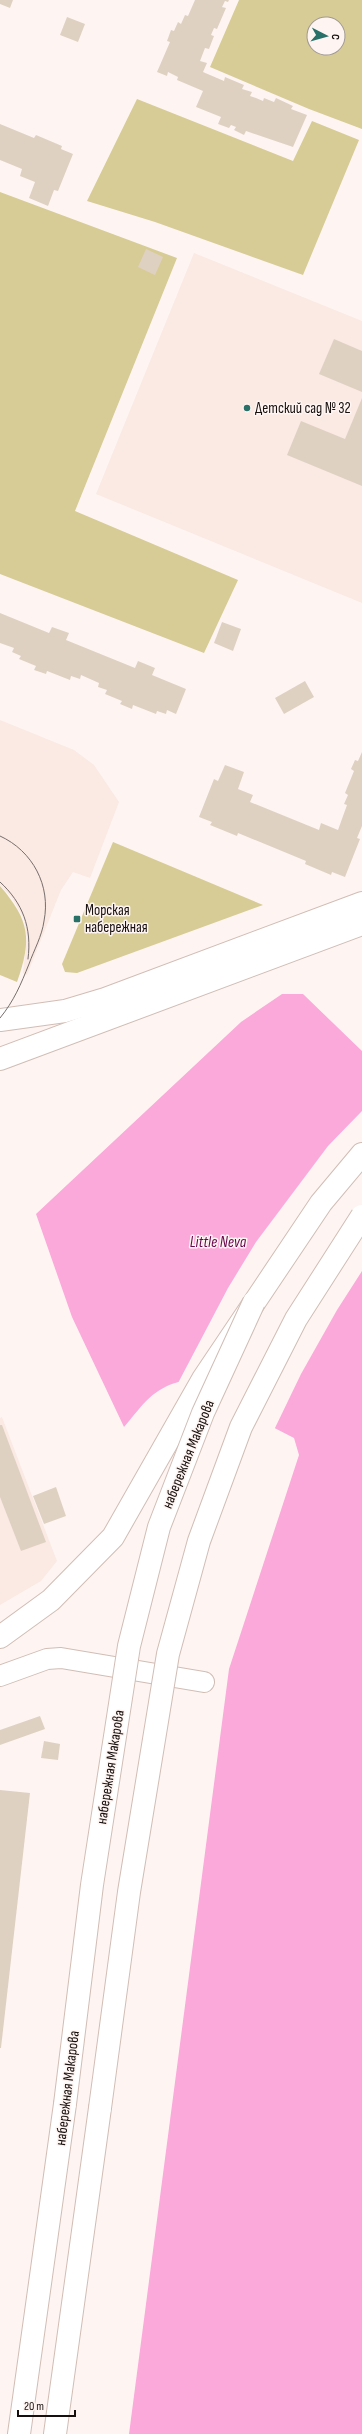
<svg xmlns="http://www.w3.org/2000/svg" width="362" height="2434" viewBox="0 0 362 2434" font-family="'Sofia Sans Condensed',sans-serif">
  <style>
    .built { fill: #fbe9e3 }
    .green { fill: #d7cc96; fill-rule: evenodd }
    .water { fill: #faa9da }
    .pier { fill: #fef5f2 }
    .building { fill: #dfd1c2 }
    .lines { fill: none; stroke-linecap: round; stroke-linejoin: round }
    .minor-casing { stroke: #d1bdb5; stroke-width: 22 }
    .major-casing { stroke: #d1bdb5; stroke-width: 24 }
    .minor { stroke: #fff; stroke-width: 20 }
    .major { stroke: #fff; stroke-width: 22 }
    .tram { stroke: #766e6b; stroke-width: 1 }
    .major-bridge-casing { stroke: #d1bdb5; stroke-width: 24; stroke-linecap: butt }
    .major-bridge { stroke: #fff; stroke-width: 22 }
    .poi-dot { fill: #287068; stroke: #fef5f2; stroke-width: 1.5 }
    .labels { text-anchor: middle; stroke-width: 3; stroke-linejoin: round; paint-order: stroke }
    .poi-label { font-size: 15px; fill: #160f0d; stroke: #fef5f2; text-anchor: start }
    .street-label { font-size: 15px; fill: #160f0d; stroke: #fef5f2 }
    .water-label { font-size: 16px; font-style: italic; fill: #67064d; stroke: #fef5f2 }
  </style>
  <rect width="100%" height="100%" fill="#fef5f2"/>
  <g class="built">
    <polygon points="194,253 362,321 362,603 96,494"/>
    <polygon points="0,720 74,750 94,765 119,802 90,878 73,872 61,890 27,975 23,973 27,938 24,919 12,898 0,885"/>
    <polygon points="2,1417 57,1561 41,1581 0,1605 0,1418"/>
  </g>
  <g class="green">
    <path d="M 239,0 L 362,0 L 362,129 L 309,109 L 210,67 ZM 314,24 L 338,24 L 338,48 L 314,48 Z"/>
    <polygon points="137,99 293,161 312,121 359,140 303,275 155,222 87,201"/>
    <polygon points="0,192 177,258 75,511 238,580 204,653 0,574"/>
    <polygon points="113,842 263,905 77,973 65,972 62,964"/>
    <path d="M 0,886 C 30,921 32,939 17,982 L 0,975 Z"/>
  </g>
  <path class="water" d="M 282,994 L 303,994 L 362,1051 L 362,2434 L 129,2434 L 229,1669 L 299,1455 L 294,1438 L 183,1381 C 153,1387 143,1405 124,1427 L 72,1317 L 36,1214 L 241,1022 Z"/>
  <polygon class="pier" points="362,1111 362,1271 337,1310 301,1374 274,1430 182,1383 177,1385 228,1288 256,1242 328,1146"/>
  <g class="building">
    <polygon points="0,0 13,0 10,8 0,4"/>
    <polygon points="195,0 229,0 228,2 225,1 222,7 226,8 217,29 214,28 211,35 214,36 209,49 205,48 200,61 207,63 203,72 224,81 225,77 244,85 242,89 252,92 250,96 256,98 263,101 264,98 274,102 276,98 293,106 291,109 307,115 293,147 246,131 244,135 234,130 236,127 231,125 229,128 218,124 221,117 196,107 203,91 177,80 178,77 168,72 167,76 157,72 170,42 167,41 171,30 174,31 178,22 181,24 185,15 188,16"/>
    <polygon points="67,17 85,24 78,42 60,35"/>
    <polygon points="0,124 34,138 36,135 62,146 61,149 73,154 58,191 54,190 48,206 29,198 35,182 20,176 22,169 0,160"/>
    <polygon points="146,249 163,257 155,275 138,267"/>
    <polygon points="334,339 362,351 362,392 319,374"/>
    <polygon points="362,398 362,486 287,455 301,421 345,439"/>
    <polygon points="0,613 49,633 52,627 69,633 66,640 135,668 138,661 155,668 152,675 186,689 176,714 167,710 166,714 157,711 156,714 133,705 132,709 120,704 122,701 105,694 107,690 98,687 99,683 81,675 80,679 71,676 70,680 47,671 46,674 34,670 36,666 19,659 21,656 12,652 14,648 0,643"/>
    <polygon points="222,622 241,629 233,651 214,643"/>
    <polygon points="305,681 314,697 284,714 275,698"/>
    <polygon points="362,752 362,826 357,838 360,839 345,877 332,872 331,875 305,864 306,861 238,833 237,836 210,825 212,822 199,817 214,779 218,781 225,765 244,772 238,789 253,795 250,802 319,830 321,823 338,830 347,805 344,804 348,795 345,793 354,771 351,769 355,760 358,761"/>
    <polygon points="0,1425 2,1425 46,1542 21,1551 0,1497"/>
    <polygon points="56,1487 66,1516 44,1524 33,1496"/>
    <polygon points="40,1716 45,1729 0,1745 0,1730"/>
    <polygon points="44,1741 60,1744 58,1760 41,1758"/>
    <polygon points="0,1790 30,1793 1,2048 0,2048"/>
  </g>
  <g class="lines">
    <g class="minor-casing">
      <polyline id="minor" points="0,1676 47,1659 61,1658 204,1682"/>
    </g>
    <g class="major-casing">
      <g id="major">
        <polyline points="0,1020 65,1011 105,999 362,903"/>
        <polyline points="0,1059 362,924"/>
        <polyline points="0,1637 51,1600 113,1537 203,1379 321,1203 362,1154"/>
        <polyline points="19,2434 65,2104"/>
        <polyline points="55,2434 100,2108"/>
      </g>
    </g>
    <use href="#minor" class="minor"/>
    <use href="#major" class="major"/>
    <g class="tram">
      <path d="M 0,836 C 33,851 51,886 44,921 C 42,936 34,950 29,964 C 21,984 14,1001 0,1018"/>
      <path d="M 0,882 C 23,903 32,928 28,959"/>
    </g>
    <g class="major-bridge-casing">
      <g id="major-bridge">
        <polyline points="65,2104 92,1885 129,1646 159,1527 203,1413 254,1302"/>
        <polyline points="100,2108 129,1892 168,1654 199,1541 241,1427 296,1319 362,1216"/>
      </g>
    </g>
    <use href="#major-bridge" class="major-bridge"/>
  </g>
  <g class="poi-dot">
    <circle cx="247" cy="408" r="4"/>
    <rect x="73" y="915" width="8" height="8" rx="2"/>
  </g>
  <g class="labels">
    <g class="poi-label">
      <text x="255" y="413">Детский сад № 32</text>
      <text x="85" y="915">Морская<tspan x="85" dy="17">набережная</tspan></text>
    </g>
    <g class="street-label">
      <text transform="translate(188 1454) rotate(-68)" y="5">набережная Макарова</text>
      <text transform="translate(110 1767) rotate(-81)" y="5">набережная Макарова</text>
      <text transform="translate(67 2088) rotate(-83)" y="5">набережная Макарова</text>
    </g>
    <g class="water-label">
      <text x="218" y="1247">Little Neva</text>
    </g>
  </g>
  <g transform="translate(326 36) rotate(96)"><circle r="19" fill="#fef5f2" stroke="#a19996"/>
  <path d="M0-3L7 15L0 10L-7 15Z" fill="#287068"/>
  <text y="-6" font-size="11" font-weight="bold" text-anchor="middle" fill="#160f0d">С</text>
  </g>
  <path d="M18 2410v6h57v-6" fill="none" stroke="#160f0d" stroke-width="2"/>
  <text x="24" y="2410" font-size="12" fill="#160f0d" stroke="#fef5f2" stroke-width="3" paint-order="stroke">20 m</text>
</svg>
